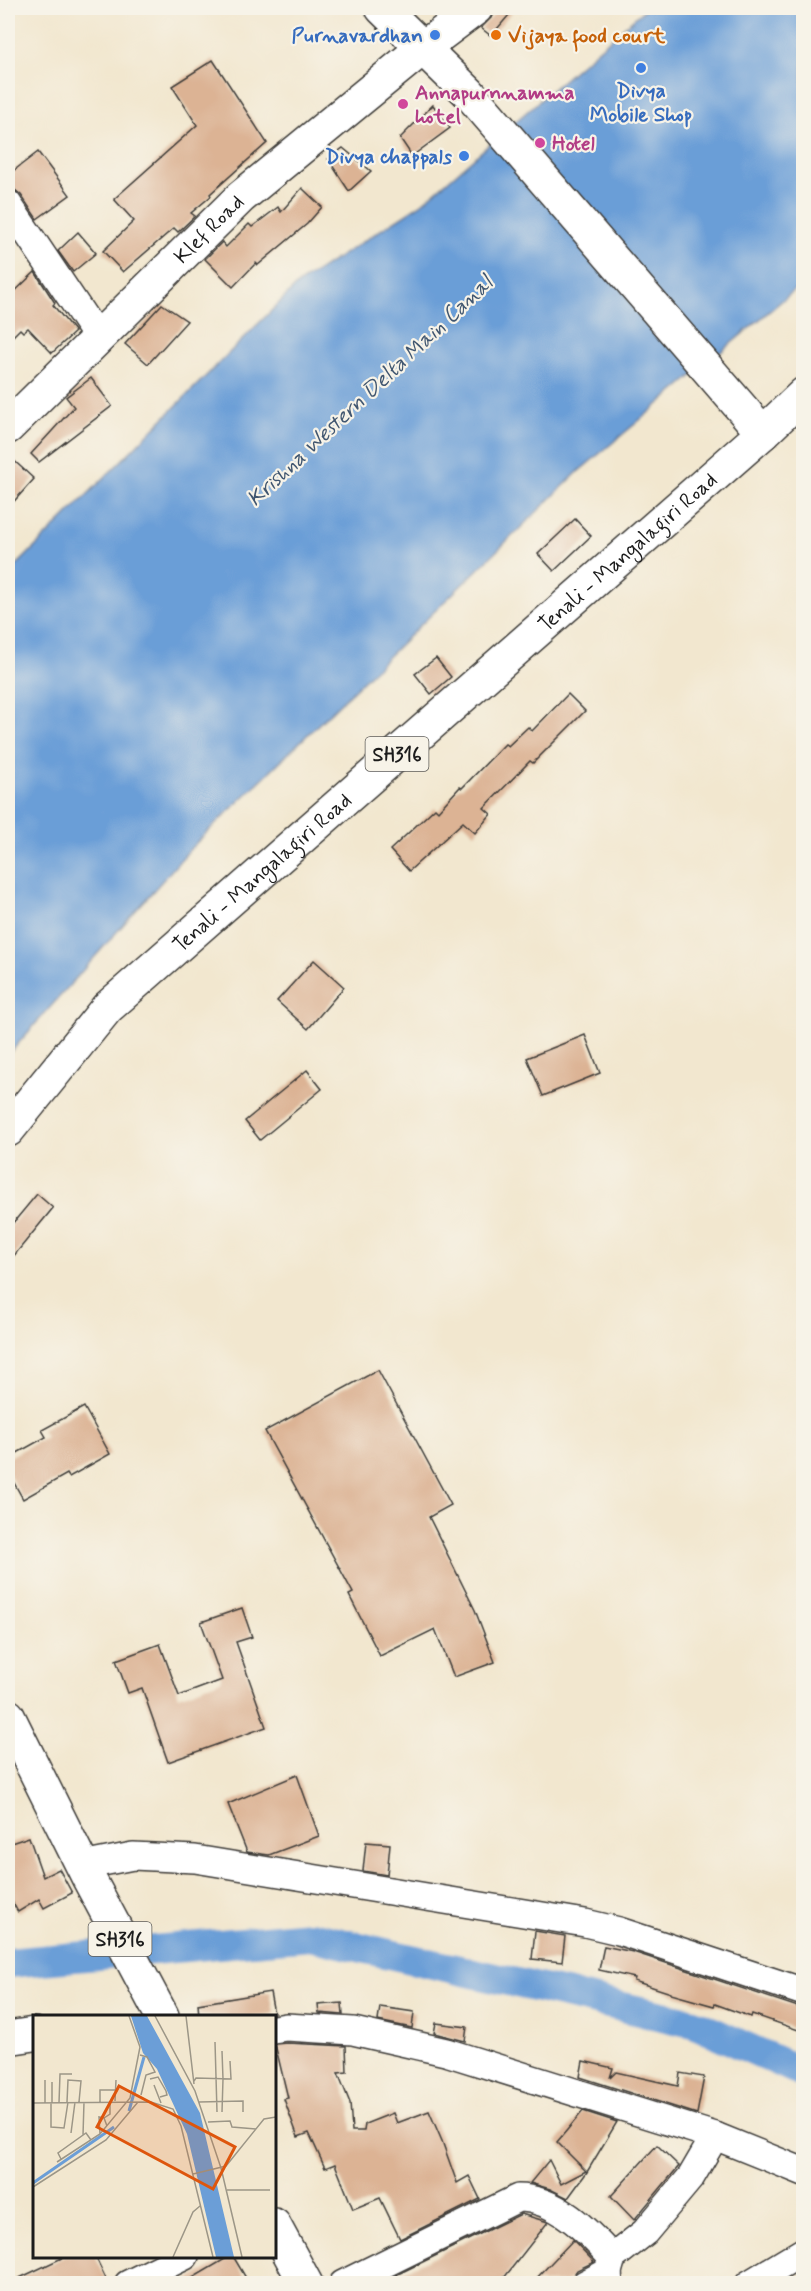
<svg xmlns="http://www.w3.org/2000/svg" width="811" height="2291" viewBox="0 0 811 2291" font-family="Mynerve,sans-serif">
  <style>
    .water { fill: #6b9ed7; stroke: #445d7a; stroke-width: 1.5 }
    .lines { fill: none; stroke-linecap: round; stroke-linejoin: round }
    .canal { stroke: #6b9ed7; stroke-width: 30 }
    .building { fill: #dcb394 }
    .minor-casing { stroke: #3c3a37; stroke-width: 30 }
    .tertiary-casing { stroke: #3c3a37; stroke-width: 36 }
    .secondary-casing { stroke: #3c3a37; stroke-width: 36 }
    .primary-casing { stroke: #3c3a37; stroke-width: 36 }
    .minor { stroke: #fff; stroke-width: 27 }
    .tertiary { stroke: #fff; stroke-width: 33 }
    .secondary { stroke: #fff; stroke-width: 33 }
    .primary { stroke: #fff; stroke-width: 33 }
    .shop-dot { fill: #3f7fe0; stroke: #f7f3e8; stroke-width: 2 }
    .food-dot { fill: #e8710a; stroke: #f7f3e8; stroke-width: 2 }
    .hotel-dot { fill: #d1479c; stroke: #f7f3e8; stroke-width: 2 }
    .labels { text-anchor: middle; stroke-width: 4.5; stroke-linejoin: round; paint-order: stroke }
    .shield { fill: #f7f3e8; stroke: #5e5c59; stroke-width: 1.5 }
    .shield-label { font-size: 20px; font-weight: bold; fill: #1c1c1c }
    .shop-label { font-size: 21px; font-weight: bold; fill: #366cbe; stroke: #f7f3e8; text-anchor: end }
    .food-label { font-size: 21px; font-weight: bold; fill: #c56008; stroke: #f7f3e8; text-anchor: start }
    .hotel-label { font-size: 21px; font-weight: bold; fill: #b23c85; stroke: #f7f3e8; text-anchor: start }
    .street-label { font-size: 21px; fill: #1c1c1c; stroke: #f7f3e8 }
    .water-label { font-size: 22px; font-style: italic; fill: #405670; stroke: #f7f3e8 }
    .inset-river { fill: none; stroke: #6b9ed7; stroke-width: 3 }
    .inset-road { fill: none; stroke: #9c9687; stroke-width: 1.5 }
    .view { fill: #de560d; fill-opacity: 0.15; stroke: #de560d; stroke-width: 3 }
    .inset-edge { fill: none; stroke: #1c1c1c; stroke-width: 3 }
  </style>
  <rect width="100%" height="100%" fill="#f7f3e8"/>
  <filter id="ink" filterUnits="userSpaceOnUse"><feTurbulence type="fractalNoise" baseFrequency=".0167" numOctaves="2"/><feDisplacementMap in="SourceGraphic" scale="12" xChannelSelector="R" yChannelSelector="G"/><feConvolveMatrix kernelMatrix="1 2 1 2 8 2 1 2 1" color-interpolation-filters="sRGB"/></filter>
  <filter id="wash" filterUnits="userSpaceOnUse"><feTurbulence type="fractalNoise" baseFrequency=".008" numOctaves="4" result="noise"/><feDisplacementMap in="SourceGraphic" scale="24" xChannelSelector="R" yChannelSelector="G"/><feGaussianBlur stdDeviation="1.35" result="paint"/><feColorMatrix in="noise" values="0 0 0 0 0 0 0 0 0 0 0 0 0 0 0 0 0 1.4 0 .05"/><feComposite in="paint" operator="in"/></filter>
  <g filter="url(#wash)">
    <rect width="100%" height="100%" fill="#f2e7cf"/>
    <polygon class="water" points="646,8 803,8 803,283 579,471 192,847 8,1055 8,574 299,283 421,204"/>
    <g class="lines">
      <polyline class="canal" points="8,1963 310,1936 693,2023 804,2073"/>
    </g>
    <g id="blocks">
      <g class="building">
        <polygon points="494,8 515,8 491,36 481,28 493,16"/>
        <polygon points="213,60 267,143 210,194 211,196 191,213 195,216 178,232 174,228 123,272 103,251 134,221 114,199 197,125 172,86"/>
        <polygon points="433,105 450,128 412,156 400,138"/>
        <polygon points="343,148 371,171 349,191 328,159"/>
        <polygon points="38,152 70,195 37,219 21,195 15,190 8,188 8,175"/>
        <polygon points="302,188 322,207 307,224 258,265 256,263 233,287 205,259 222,242 226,247 249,224 252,227 278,207 281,212"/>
        <polygon points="78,232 96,253 73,272 58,251"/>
        <polygon points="35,272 55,303 53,305 75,332 52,353 28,328 23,332 20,329 8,341 8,298"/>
        <polygon points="162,304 187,321 148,364 125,344"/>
        <polygon points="91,378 112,406 39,462 31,454 74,407 66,397"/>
        <polygon points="8,455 34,479 8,508"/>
        <polygon points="575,519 591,536 554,571 538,554"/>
        <polygon points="436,658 451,677 431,694 415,674"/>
        <polygon points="568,694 585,711 533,763 530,761 484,808 491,814 475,833 463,822 409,871 390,850 435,808 438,811 460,787 462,788 505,744 508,746 528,727 532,731"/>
        <polygon points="314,960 344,987 308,1029 277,1001"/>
        <polygon points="585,1035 600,1073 543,1096 527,1058"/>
        <polygon points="307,1070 322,1089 260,1140 245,1121"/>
        <polygon points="37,1194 53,1208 8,1263 8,1229"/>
        <polygon points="378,1370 451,1505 429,1517 475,1610 495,1662 454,1677 435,1629 380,1656 349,1595 353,1593 265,1431"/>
        <polygon points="84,1407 110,1454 69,1477 67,1474 23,1499 8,1472 8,1458 46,1437 42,1430"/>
        <polygon points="242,1608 252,1637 236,1642 266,1727 168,1762 142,1688 128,1693 116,1660 160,1644 179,1696 222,1680 201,1622"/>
        <polygon points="297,1775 319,1836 269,1855 247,1852 228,1804"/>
        <polygon points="29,1837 43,1877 59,1869 72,1893 44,1908 39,1899 18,1912 8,1894 8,1844"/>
        <polygon points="366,1842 390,1844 387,1875 363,1871"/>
        <polygon points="535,1931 565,1936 562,1962 532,1959"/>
        <polygon points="604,1946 633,1952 804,2009 804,2032 752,2014 751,2017 715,2004 714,2006 671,1994 671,1993 634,1981 635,1978 599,1970"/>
        <polygon points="270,1992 274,2013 265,2016 199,2016 198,2004"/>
        <polygon points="342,2003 343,2015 319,2013 318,2005"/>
        <polygon points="380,2007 414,2012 412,2028 378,2021"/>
        <polygon points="436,2023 467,2027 465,2041 434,2033"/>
        <polygon points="287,2043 346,2046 347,2072 338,2073 350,2103 352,2131 364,2131 365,2124 393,2113 397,2123 429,2111 442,2141 457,2183 469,2176 480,2199 400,2239 380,2198 353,2209 335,2164 325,2168 309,2133 298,2137 284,2099 288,2098 275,2044"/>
        <polygon points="583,2061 613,2068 610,2078 616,2072 678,2086 680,2073 704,2077 697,2114 580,2077"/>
        <polygon points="583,2111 617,2122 587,2172 568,2198 550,2189 530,2183 549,2160 561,2184 586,2171 557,2142"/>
        <polygon points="657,2145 679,2166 634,2220 611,2196"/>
        <polygon points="521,2214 548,2222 500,2283 400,2283 396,2275"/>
        <polygon points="573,2240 594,2262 577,2270 570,2280 563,2283 532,2283"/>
        <polygon points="66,2256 95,2256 108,2283 9,2283"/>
        <polygon points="230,2256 233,2256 249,2283 184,2283"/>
      </g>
    </g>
  </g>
  <g filter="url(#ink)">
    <use href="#blocks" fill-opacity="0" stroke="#3c3a37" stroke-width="1.5"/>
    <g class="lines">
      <g class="minor-casing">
        <g id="minor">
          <polyline points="8,204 98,338"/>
          <polyline points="82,1866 133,1856 195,1859 585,1923 619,1931 804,1992"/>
          <polyline points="274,2029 286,2027 353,2031 446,2052 715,2136 804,2172"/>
          <polyline points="128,2284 185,2256"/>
          <path d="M 343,2284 L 518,2198 C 556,2198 588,2231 612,2258"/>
          <polyline points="585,2284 608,2272"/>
          <polyline points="609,2284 608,2272 612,2258 645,2232 691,2177 715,2136"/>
          <polyline points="749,2284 804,2251"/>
        </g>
      </g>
      <g class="tertiary-casing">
        <g id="tertiary">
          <polyline points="424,47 476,8"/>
          <polyline points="8,2038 34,2034"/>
        </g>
      </g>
      <g class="secondary-casing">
        <g id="secondary">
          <polyline points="382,8 469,93 763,433"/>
          <path id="s1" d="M 8,427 L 241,197 L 424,47"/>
        </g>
      </g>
      <g class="primary-casing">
        <g id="primary">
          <path id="s2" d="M 8,1130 L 107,1008 L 763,433 L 804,394"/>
          <polyline points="8,1716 88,1877 162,2016"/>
          <polyline points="274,2225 306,2284"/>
        </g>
      </g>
      <use href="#minor" class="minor"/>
      <use href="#tertiary" class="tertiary"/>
      <use href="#secondary" class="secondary"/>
      <use href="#primary" class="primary"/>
    </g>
  </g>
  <g class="shop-dot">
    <circle cx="435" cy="35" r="6"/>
    <circle cx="641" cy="68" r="6"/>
    <circle cx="464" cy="156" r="6"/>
  </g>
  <circle class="food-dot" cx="496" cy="35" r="6"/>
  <g class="hotel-dot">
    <circle cx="403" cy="104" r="6"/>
    <circle cx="540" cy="143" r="6"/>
  </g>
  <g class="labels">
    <g class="shield">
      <rect x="365.5" y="737" width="63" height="34" rx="4.5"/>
      <rect x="88.5" y="1922" width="63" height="34" rx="4.5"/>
    </g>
    <g class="shield-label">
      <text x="397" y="761">SH316</text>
      <text x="120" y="1946">SH316</text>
    </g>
    <g class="shop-label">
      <text x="423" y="42">Purnavardhan</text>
      <text x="641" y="97" text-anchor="middle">Divya<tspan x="641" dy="24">Mobile Shop</tspan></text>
      <text x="452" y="163">Divya chappals</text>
    </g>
    <g class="food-label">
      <text x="508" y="42">Vijaya food court</text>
    </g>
    <g class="hotel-label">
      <text x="415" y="99">Annapurnnamma<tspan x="415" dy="24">hotel</tspan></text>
      <text x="552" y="150">Hotel</text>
    </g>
    <g class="street-label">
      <text dy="7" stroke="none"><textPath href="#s1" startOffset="282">Klef Road</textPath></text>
      <text dy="7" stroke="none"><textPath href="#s2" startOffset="849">Tenali - Mangalagiri Road</textPath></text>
      <text dy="7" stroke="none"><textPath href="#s2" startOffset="363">Tenali - Mangalagiri Road</textPath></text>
    </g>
    <g class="water-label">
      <text transform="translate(369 390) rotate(-43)" y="8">Krishna Western Delta Main Canal</text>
    </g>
  </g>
  <g transform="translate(33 2015)">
    <rect width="243" height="243" fill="#f2e7cf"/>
    <path d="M 98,1 L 114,1 L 167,98 L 201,242 L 183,242 L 154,119 L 124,54 L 110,38 Z" fill="#6b9ed7"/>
    <path class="inset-river" d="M 96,96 L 111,42M 0,168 L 81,112"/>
    <path class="inset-road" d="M 122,1 L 162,76 L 188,153M 153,1 L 161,69M 182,27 L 184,97M 189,36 L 190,64M 107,40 L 114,42 L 122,57 L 113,60 L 108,80M 117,64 L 125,62 L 133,76 L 134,80 L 127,82M 161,66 L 163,63 L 198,64 L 197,46M 121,70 L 128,88M 82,86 L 83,65M 34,87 L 35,65 L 48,66 L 46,87M 67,87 L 67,75 L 83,75M 166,87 L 210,86 L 210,97M 0,88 L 118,87 L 140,94 L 148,111 L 180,242M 12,88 L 12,65M 18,88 L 18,112 L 31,113 L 35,87M 19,88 L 19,67M 26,88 L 27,59 L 39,59M 189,97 L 190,64M 71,103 L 77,99 L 77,86M 175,107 L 197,106 L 199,112 L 223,114M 38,118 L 42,87M 67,119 L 66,102 L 71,103 L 74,111M 50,120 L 51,87M 28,144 L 25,138 L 53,118 L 58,125M 24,147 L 67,119 L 97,83 L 107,32 L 96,1M 188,153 L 209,242M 160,159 L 193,151 L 231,104 L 243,102M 0,172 L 73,125 L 105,87M 194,175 L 237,175M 140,242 L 160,197 L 167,191"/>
    <path class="view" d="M 86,71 L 202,132 L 180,174 L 64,112 Z"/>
    <rect width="243" height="243" class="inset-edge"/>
  </g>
  <rect width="811" height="2291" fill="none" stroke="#f7f3e8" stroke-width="30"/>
</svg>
